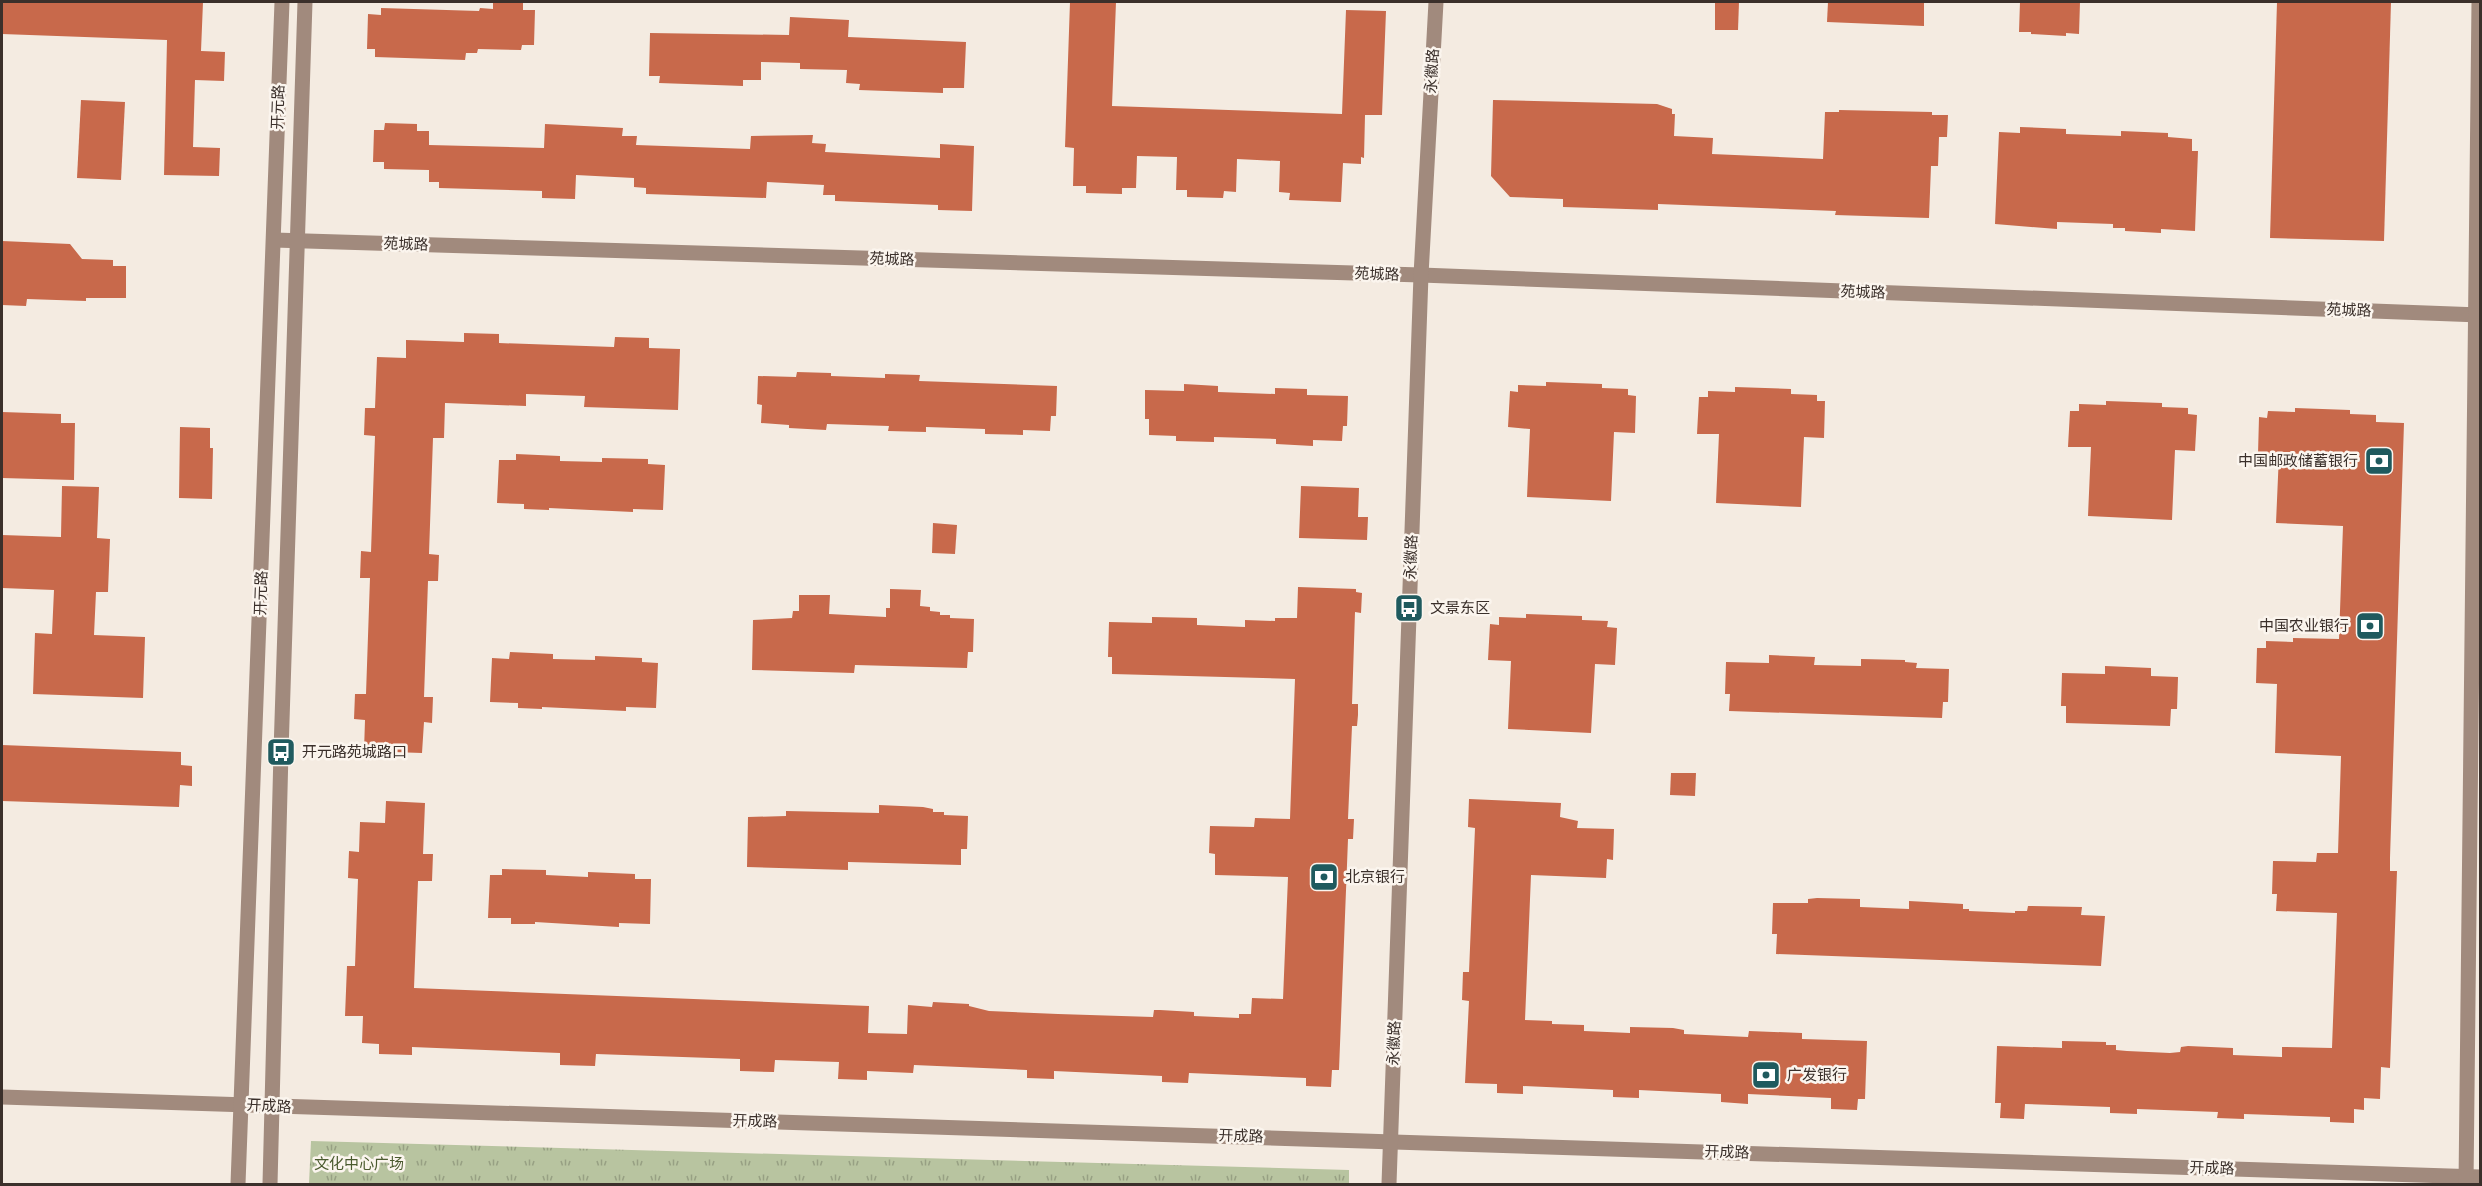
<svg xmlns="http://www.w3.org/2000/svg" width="2482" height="1186" viewBox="0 0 2482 1186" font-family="'Fira Sans','Noto Sans SC',sans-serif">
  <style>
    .park { fill: url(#park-tufts) }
    .building { fill: #c8694b }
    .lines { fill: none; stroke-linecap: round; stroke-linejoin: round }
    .secondary { stroke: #a18a7d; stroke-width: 15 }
    .labels { text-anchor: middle; stroke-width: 5; stroke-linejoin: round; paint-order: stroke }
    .street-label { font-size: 15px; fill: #3b302b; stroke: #fbf5ee }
    .poi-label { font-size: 15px; fill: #3b302b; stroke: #fbf5ee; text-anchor: start }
    .park-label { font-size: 15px; fill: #4a5a2e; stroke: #fbf5ee }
  </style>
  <defs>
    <pattern id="park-tufts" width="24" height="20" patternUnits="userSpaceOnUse" patternTransform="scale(1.5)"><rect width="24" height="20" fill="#b8c4a0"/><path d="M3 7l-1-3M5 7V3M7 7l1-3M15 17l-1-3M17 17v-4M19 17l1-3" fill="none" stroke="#97a083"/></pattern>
  </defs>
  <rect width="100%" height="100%" fill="#f4ebe1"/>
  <polygon class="park" points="311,1141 1349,1170 1349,1184 309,1184"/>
  <g class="building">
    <polygon points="2,2 203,2 201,51 225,52 224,81 195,80 193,147 220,148 219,176 164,175 167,40 2,34"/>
    <polygon points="493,2 523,2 523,10 535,10 534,45 522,45 521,50 478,49 477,53 466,53 465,60 375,57 375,49 367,49 368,14 381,15 381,8 479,11 480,8 493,9"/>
    <polygon points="1070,2 1116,2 1112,106 1342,114 1346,10 1386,11 1382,115 1365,115 1364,158 1361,157 1361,164 1343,163 1341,202 1289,200 1290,193 1279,192 1280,161 1237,159 1236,192 1224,191 1223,198 1187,197 1187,190 1176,190 1177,157 1137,156 1136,188 1122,188 1122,194 1086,193 1086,186 1073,186 1074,148 1065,147"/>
    <polygon points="1715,2 1739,2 1738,30 1715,30"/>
    <polygon points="1828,2 1924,2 1924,26 1827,22"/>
    <polygon points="2020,2 2080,2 2079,34 2066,33 2066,36 2031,34 2031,32 2019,32"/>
    <polygon points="2277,2 2391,2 2384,241 2270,238"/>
    <polygon points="790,17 849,20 848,37 966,42 964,88 943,88 943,93 859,90 860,84 846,83 847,70 800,69 800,63 761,62 761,80 743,80 743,86 659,83 660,76 649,76 650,33 789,35"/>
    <polygon points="81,100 125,102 121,180 77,178"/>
    <polygon points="1493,100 1657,104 1672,109 1672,114 1675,114 1674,136 1713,138 1712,154 1823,159 1825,112 1839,112 1839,110 1932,112 1932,115 1948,115 1947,137 1939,137 1938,166 1931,166 1929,218 1835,215 1836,211 1658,204 1658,210 1563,207 1563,199 1510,197 1491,176"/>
    <polygon points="385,123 417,124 417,131 429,131 429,145 544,148 545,124 623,128 622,136 637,136 636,145 750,149 751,136 813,135 812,143 826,144 825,152 940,158 940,144 974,146 972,211 938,210 938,205 835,201 835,195 823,195 824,185 767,182 766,198 646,194 646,188 634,187 634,178 576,175 575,199 542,198 542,191 439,188 439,182 429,182 429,170 384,169 384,162 373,162 374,130 384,130"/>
    <polygon points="2020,127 2066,129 2066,134 2121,136 2121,131 2168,133 2168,137 2192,139 2192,151 2198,151 2195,231 2161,229 2161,233 2125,231 2125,228 2113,228 2113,224 2057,222 2057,229 1995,224 1999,132 2020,133"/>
    <polygon points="2,241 70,244 82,259 113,260 113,266 126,266 126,298 86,298 86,301 27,299 26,306 2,305"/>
    <polygon points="464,333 499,334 499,343 614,347 615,337 649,338 649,348 680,349 678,410 584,407 585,396 526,394 526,406 445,403 444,438 433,438 429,554 439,555 438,581 428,581 424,697 433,697 432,723 424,722 422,753 364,751 365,720 354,719 355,694 366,694 370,578 360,578 361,551 371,552 375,436 364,435 365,408 375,408 377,357 406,358 406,340 464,342"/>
    <polygon points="797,372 831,373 831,376 885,378 885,374 920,375 919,381 1057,386 1056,416 1051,416 1050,431 1023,430 1023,435 985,434 985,429 926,427 926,432 888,431 889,426 827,424 826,430 789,428 789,425 761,423 762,405 757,404 758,376 796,377"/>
    <polygon points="1546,382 1602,384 1602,388 1628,389 1628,395 1636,396 1635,433 1614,432 1611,501 1527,497 1530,429 1508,427 1510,391 1518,392 1518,385 1546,386"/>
    <polygon points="1184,384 1218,386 1218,392 1275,394 1275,388 1307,389 1307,395 1348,396 1347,426 1343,426 1342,441 1313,440 1313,446 1276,444 1276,439 1214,437 1214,442 1176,441 1176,436 1149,435 1149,419 1145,419 1145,390 1184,391"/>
    <polygon points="1735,387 1791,389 1791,394 1817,395 1817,401 1825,401 1824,438 1804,437 1801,507 1716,503 1719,434 1697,434 1699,397 1708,397 1708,391 1735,392"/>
    <polygon points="2106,401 2162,403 2162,407 2188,408 2188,414 2197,415 2195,451 2175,450 2172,520 2088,516 2091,447 2068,447 2070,411 2079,411 2079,404 2106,405"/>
    <polygon points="2295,408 2350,410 2350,414 2376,415 2376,422 2404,423 2390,858 2390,871 2397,871 2390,1068 2381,1067 2380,1099 2364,1098 2364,1110 2354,1109 2354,1123 2330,1122 2330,1117 2244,1114 2244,1119 2217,1118 2218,1112 2137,1109 2137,1114 2110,1113 2110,1107 2025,1104 2024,1119 2000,1118 2001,1103 1995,1103 1997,1046 2062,1048 2062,1041 2106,1042 2106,1045 2116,1045 2116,1050 2127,1051 2170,1053 2180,1052 2181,1047 2188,1046 2233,1048 2233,1055 2282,1057 2282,1047 2332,1048 2337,913 2276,911 2277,894 2272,894 2273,861 2316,862 2317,853 2338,853 2341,756 2275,753 2277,684 2256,683 2257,648 2266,648 2266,641 2293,642 2293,638 2339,639 2343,526 2276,523 2279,454 2258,454 2259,417 2267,418 2268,411 2295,412"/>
    <polygon points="2,412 61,414 61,423 75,423 74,480 2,478"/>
    <polygon points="180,427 210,428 210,448 213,448 212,499 179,498"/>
    <polygon points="516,454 560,456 560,461 602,462 602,458 648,459 648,464 665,465 663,510 633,509 633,512 549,508 549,510 524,509 524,504 497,503 499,460 516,460"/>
    <polygon points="62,486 99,487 97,538 110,539 108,592 96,592 94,635 145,637 143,698 33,694 35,633 52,634 54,590 2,588 2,535 61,537"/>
    <polygon points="1301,486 1359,488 1358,517 1368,517 1367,540 1299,538"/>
    <polygon points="933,523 957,525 955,554 932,553"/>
    <polygon points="1298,587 1356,589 1356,592 1362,593 1361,613 1355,612 1352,704 1358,704 1358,715 1357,726 1352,726 1348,819 1354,819 1353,839 1348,839 1339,1070 1332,1070 1331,1087 1306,1086 1306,1078 1189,1073 1188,1083 1162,1082 1162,1076 1054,1071 1054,1079 1027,1078 1027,1070 914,1065 913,1073 867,1071 867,1080 838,1079 839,1062 775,1060 774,1072 740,1071 740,1059 596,1054 595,1066 560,1065 560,1053 412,1047 412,1055 379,1054 379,1044 362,1043 363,1016 345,1016 347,966 355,966 358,879 348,878 349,851 359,852 360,822 385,823 386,801 425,803 423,854 433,854 432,881 418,881 414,988 869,1006 868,1033 907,1034 908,1005 932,1007 933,1002 969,1004 969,1006 989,1011 1058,1014 1153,1017 1154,1010 1160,1010 1194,1012 1194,1016 1239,1018 1239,1014 1251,1014 1252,998 1283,999 1288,877 1215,875 1215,854 1209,853 1210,826 1254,827 1255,818 1290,819 1295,679 1112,674 1112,657 1108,657 1109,622 1152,623 1152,617 1197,618 1197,625 1245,627 1245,620 1275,621 1275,618 1297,618"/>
    <polygon points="890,589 921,590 920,606 930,607 930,611 940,612 940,615 950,615 950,618 974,619 973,652 968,652 967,668 855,665 854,673 752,670 753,620 792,618 793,611 799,611 799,595 830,595 829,614 886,617 886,608 890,608"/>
    <polygon points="1526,614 1582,616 1582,620 1608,621 1607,627 1617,628 1615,665 1595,664 1591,733 1508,729 1511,661 1488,660 1490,624 1499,625 1499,617 1526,618"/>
    <polygon points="510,652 553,654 553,659 595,660 595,656 642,658 642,662 658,663 656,708 626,707 626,711 542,707 542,709 518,708 518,703 490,702 492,658 509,659"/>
    <polygon points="1769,655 1815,657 1814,665 1861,666 1861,659 1905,660 1905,662 1917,663 1916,668 1949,669 1948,702 1943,702 1942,718 1729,711 1730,694 1725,694 1726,662 1769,663"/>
    <polygon points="2105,666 2151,668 2151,676 2178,677 2177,709 2171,709 2170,726 2066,723 2066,706 2061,706 2062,673 2105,674"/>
    <polygon points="2,745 181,752 181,765 192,766 192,786 180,785 179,807 2,801"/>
    <polygon points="1671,773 1696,773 1695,796 1670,795"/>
    <polygon points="1469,799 1561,803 1560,817 1578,821 1577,828 1614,829 1613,860 1607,859 1606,878 1531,875 1525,1020 1552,1021 1552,1024 1584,1025 1584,1031 1630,1033 1630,1027 1673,1028 1684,1030 1684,1034 1748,1037 1749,1031 1802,1033 1802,1039 1867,1041 1865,1099 1858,1099 1857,1110 1831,1109 1831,1098 1748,1094 1748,1104 1721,1102 1721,1094 1639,1090 1639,1098 1613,1097 1613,1090 1523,1086 1523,1094 1497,1093 1497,1084 1465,1083 1469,1001 1462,1000 1463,972 1469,972 1475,828 1468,827"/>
    <polygon points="879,805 923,807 933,809 933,812 944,812 944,815 968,816 967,849 961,849 961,865 848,862 848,870 747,867 748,817 786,816 786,811 879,813"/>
    <polygon points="502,869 546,870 546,875 588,877 588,872 635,874 635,879 651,879 650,924 619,923 619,927 535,922 535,924 511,924 511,918 488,918 490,875 502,875"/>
    <polygon points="1817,898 1860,899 1860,907 1909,909 1909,901 1963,904 1963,909 1969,909 1969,911 2015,913 2015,911 2027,911 2028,906 2082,907 2081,915 2105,916 2101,966 1776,954 1777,934 1772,934 1773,903 1808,903 1808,899"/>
  </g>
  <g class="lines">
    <g class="secondary">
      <polyline points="274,240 1421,275 2480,315"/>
      <polyline points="2,1097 2480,1177"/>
      <polyline points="238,1184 282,2"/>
      <polyline points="270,1184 281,752 305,2"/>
      <polyline points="1389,1184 1421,275 1436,2"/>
      <polyline points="2466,1184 2479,2"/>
    </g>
  </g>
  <defs>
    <g id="bank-square" transform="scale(1.5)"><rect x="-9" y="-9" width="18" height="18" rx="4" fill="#1f5a5e" stroke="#fbf5ee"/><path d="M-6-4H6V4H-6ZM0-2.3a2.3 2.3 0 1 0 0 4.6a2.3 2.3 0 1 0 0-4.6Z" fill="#fff"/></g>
    <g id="bus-square" transform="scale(1.5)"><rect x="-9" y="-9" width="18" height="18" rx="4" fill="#1f5a5e" stroke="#fbf5ee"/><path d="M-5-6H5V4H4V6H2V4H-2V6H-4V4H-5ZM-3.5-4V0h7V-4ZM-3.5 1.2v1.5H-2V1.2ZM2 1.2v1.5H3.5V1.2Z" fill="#fff"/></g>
  </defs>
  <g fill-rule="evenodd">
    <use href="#bank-square" x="2379" y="461"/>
    <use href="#bus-square" x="1409" y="608"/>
    <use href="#bank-square" x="2370" y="626"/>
    <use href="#bus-square" x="281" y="752"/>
    <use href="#bank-square" x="1324" y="877"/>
    <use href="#bank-square" x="1766" y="1075"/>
  </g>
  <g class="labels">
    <g class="street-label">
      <text transform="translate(1432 71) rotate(-87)" y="5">永徽路</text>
      <text transform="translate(278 107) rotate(-88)" y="5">开元路</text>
      <text transform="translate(406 244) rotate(2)" y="5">苑城路</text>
      <text transform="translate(892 259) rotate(2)" y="5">苑城路</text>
      <text transform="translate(1377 274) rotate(2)" y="5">苑城路</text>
      <text transform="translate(1863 292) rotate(2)" y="5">苑城路</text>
      <text transform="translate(2349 310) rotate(2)" y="5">苑城路</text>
      <text transform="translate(1411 557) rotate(-88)" y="5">永徽路</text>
      <text transform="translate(261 593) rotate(-88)" y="5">开元路</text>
      <text transform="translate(1394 1043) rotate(-88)" y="5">永徽路</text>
      <text transform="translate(269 1106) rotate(3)" y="5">开成路</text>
      <text transform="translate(755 1121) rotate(2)" y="5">开成路</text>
      <text transform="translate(1241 1136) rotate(2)" y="5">开成路</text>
      <text transform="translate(1727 1152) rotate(2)" y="5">开成路</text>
      <text transform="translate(2212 1168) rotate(2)" y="5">开成路</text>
    </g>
    <g class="poi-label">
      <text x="2358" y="466" text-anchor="end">中国邮政储蓄银行</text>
      <text x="1430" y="613">文景东区</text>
      <text x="2349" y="631" text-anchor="end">中国农业银行</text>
      <text x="302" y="757">开元路苑城路口</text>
      <text x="1345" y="882">北京银行</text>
      <text x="1787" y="1080">广发银行</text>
    </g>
    <g class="park-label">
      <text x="359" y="1169">文化中心广场</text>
    </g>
  </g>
  <rect width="2482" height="1186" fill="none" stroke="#3b302b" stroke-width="6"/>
</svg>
